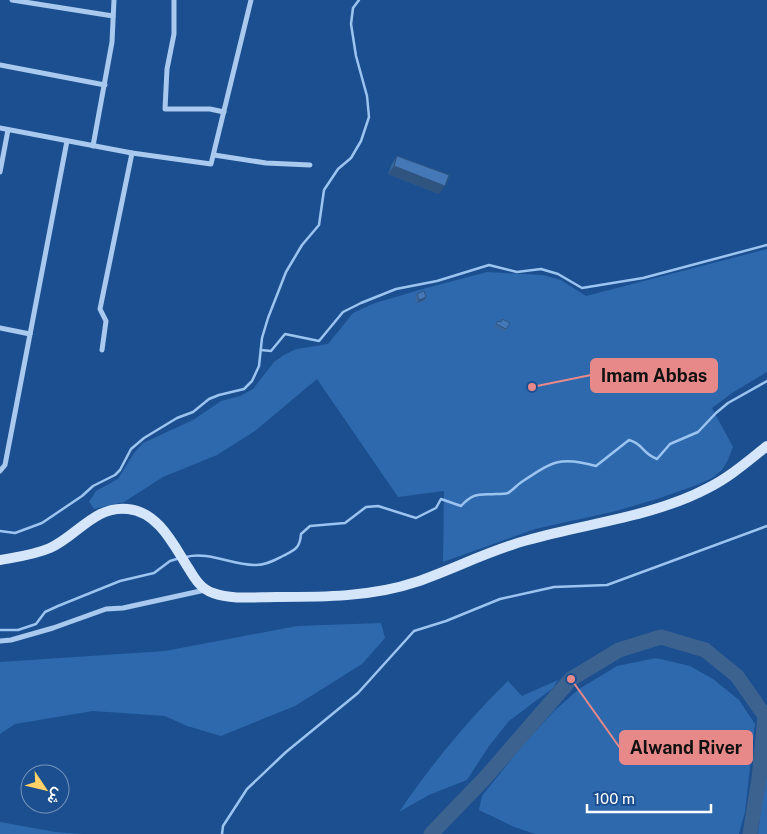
<svg xmlns="http://www.w3.org/2000/svg" width="767" height="834" viewBox="0 0 767 834" font-family="'Public Sans',Vazirmatn,sans-serif">
  <style>
    .green { fill: #2e69ad }
    .lines { fill: none; stroke-linecap: round; stroke-linejoin: round }
    .stream { stroke: #9cc4f0; stroke-width: 2.5 }
    .river { stroke: #3c6290; stroke-width: 15 }
    .street { stroke: #a9c9ee; stroke-width: 5 }
    .secondary { stroke: #d6e6fa; stroke-width: 10 }
    .wall { fill: #3a679d }
    .shaded-wall { fill: #305480 }
    .building { fill: #4478b7; stroke: #305480 }
    .leader { fill: none; stroke: #e88989; stroke-width: 2 }
    .callout-dot { fill: #e88989; stroke: #1b4f8f; stroke-width: 2 }
    .callout { fill: #e88989; stroke: #e88989; stroke-width: 2 }
    .callout-label { font-size: 18px; text-anchor: middle; font-weight: bold; fill: #111 }
  </style>
  <rect width="100%" height="100%" fill="#1b4f8f"/>
  <g class="green">
    <polygon points="767,249 767,372 732,393 712,408 733,447 728,460 722,470 712,478 697,485 657,499 616,511 535,529 443,562 444,491 398,497 317,379 255,431 217,455 163,477 124,502 94,509 89,502 96,491 118,479 134,453 143,443 193,420 221,401 240,396 253,389 274,362 284,355 296,349 328,344 353,313 375,303 426,288 487,272 543,275 561,280 586,296"/>
    <polygon points="381,623 385,638 362,664 295,706 221,736 187,726 165,716 93,711 15,724 0,734 0,662 165,651 297,626"/>
    <polygon points="656,658 690,666 713,679 739,700 755,724 745,812 739,834 535,834 514,827 479,810 482,796 522,746 554,711 579,689 617,666"/>
    <path d="M 558,680 L 553,688 L 509,721 L 489,746 L 467,780 L 429,795 L 399,812 C 431,765 467,721 508,681 L 522,696 Z"/>
    <polygon points="767,761 767,834 758,834"/>
    <polygon points="0,822 56,832 82,834 0,834"/>
  </g>
  <g class="lines">
    <g class="stream">
      <polyline points="261,350 271,351 285,334 319,341 343,312 361,303 396,289 437,281 489,265 517,272 541,269 558,274 582,288 643,278 767,245"/>
      <polyline points="0,531 15,533 42,523 82,496 93,486 115,475 120,470 131,449 144,438 177,418 193,412 209,399 219,395 244,389 252,381 259,366 262,338 268,318 286,272 302,245 319,225 324,190 338,169 351,158 361,141 369,117 367,96 356,56 351,24 353,8 359,0"/>
      <path d="M 186,557 C 208,551 232,565 254,565 C 264,566 275,560 283,556 C 295,550 300,548 301,534 L 310,526 L 345,523 L 366,507 L 378,506 L 416,518 L 436,508 L 441,499 L 461,506 C 474,492 479,495 496,494 C 499,494 505,494 508,493 C 513,490 518,484 523,481 C 553,461 561,456 596,466 L 629,440 C 644,444 641,453 657,459 L 670,444 L 698,432 L 716,413 L 728,403 L 767,381"/>
      <polyline points="0,630 18,630 36,624 45,612 58,606 120,581 154,573 170,561 180,558"/>
      <polyline points="764,726 767,728"/>
      <polyline points="222,834 223,826 247,789 286,752 358,693 414,631 446,621 500,599 554,587 607,585 767,526"/>
    </g>
    <polyline class="river" points="431,834 485,778 571,679 619,650 661,637 705,650 737,676 765,716 759,778 750,834"/>
    <g class="street">
      <polyline points="12,0 113,16"/>
      <polyline points="174,0 174,34 167,69 165,109 210,109 224,112"/>
      <polyline points="0,65 105,85"/>
      <polyline points="0,128 132,153 211,164 251,0"/>
      <polyline points="93,146 112,42 114,0"/>
      <polyline points="214,155 266,163 310,165"/>
      <polyline points="0,172 8,130"/>
      <polyline points="0,328 30,334"/>
      <polyline points="102,350 106,321 100,309 132,153"/>
      <polyline points="0,471 5,465 67,141"/>
      <polyline points="0,641 11,640 53,628 106,609 123,608 205,590"/>
    </g>
    <path class="secondary" d="M 0,560 C 17,557 34,555 50,548 C 77,536 95,505 128,509 C 159,512 174,546 189,569 C 195,579 201,589 213,593 C 232,600 256,597 276,597 C 322,597 372,597 416,582 C 454,569 490,550 528,540 C 587,523 653,517 708,488 C 730,477 748,461 767,446"/>
  </g>
  <g class="wall">
    <polygon points="397,156 439,194 388,174 392,164"/>
    <polygon points="417,294 424,300 417,303 415,297"/>
    <polygon points="502,319 506,329 505,332 494,327 498,321 500,322"/>
  </g>
  <g class="shaded-wall">
    <polygon points="394,166 445,186 439,194 388,174"/>
    <polygon points="426,297 424,300 417,303 419,300"/>
  </g>
  <g class="building">
    <polygon points="397,156 449,175 445,186 394,166"/>
    <polygon points="424,291 426,297 419,300 417,294"/>
    <polygon points="502,319 510,323 506,329 496,324 498,321 501,322"/>
  </g>
  <path class="leader" d="M532 387L591 375M571 679L620 748"/>
  <g class="callout-dot">
    <circle cx="532" cy="387" r="5"/>
    <circle cx="571" cy="679" r="5"/>
  </g>
  <g class="callout">
    <rect x="591" y="359" width="126" height="33" rx="5"/>
    <rect x="620" y="731" width="132" height="33" rx="5"/>
  </g>
  <g class="callout-label">
    <text x="654" y="382">Imam Abbas</text>
    <text x="686" y="754">Alwand River</text>
  </g>
  <g transform="translate(45 789) rotate(125)"><circle r="24" fill="#1b4f8f" stroke="#7695bc"/>
  <path d="M0-4L9 19L0 12L-9 19Z" fill="#ffd166"/>
  <text y="-8" font-size="14" font-weight="bold" text-anchor="middle" fill="#ffffff">ش</text>
  </g>
  <path d="M587 804v8h124v-8" fill="none" stroke="#ffffff" stroke-width="2.5"/>
  <text x="594" y="804" font-size="15" fill="#ffffff" stroke="#1b4f8f" stroke-width="4" paint-order="stroke">100 m</text>
</svg>
